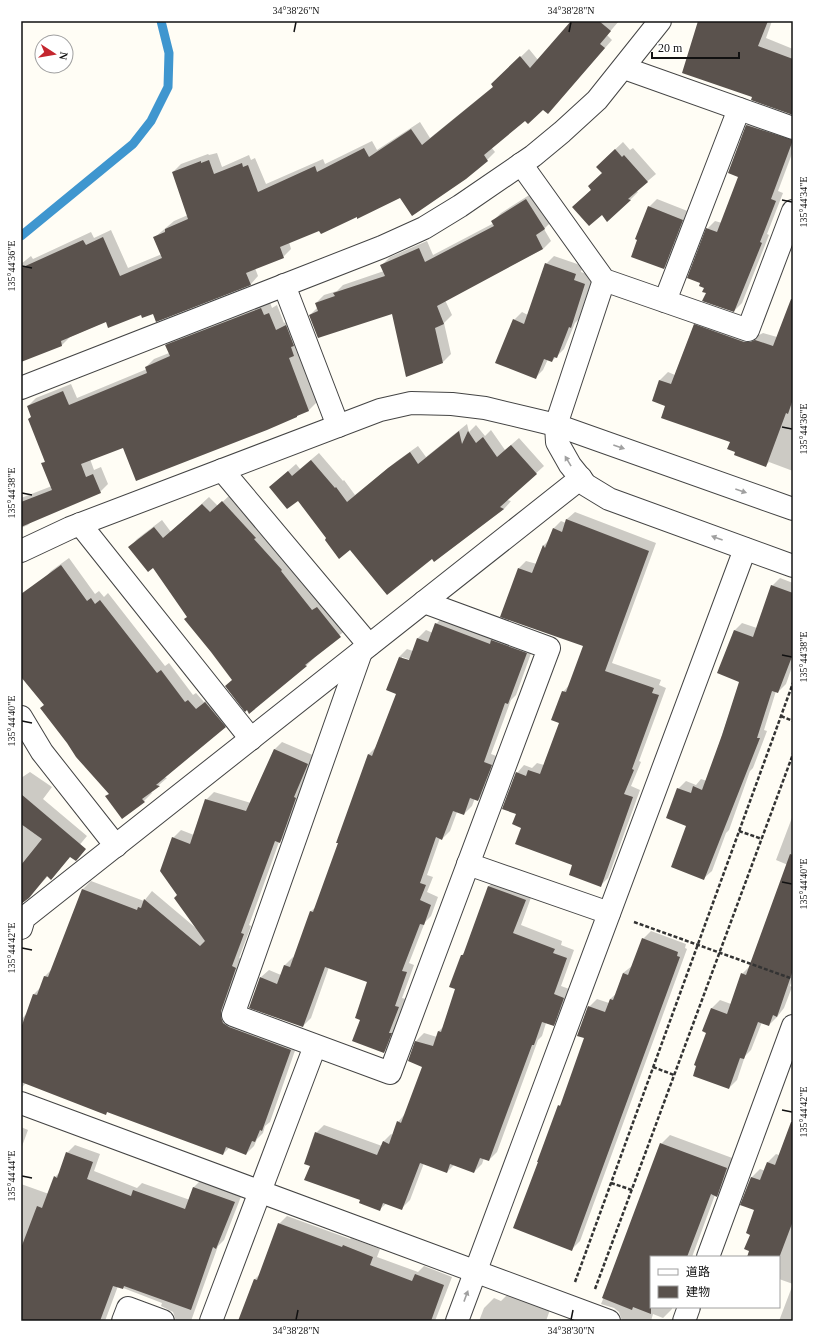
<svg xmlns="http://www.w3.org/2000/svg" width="814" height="1342" viewBox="0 0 814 1342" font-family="'Times New Roman','Noto Sans JP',serif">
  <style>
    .shadow { fill: #0003; fill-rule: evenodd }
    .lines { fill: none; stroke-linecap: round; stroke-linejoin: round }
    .stream { stroke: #3f96cf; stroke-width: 9 }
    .building { fill: #5a524d }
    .minor-casing { stroke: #444; stroke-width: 24 }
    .tertiary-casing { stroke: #444; stroke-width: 24 }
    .path { stroke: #333; stroke-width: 2.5; stroke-dasharray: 4 2; stroke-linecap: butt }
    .minor { stroke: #fff; stroke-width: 22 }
    .tertiary { stroke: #fff; stroke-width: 22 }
    .oneway { fill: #a0a0a0 }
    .ticks { fill: none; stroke: #111; stroke-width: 1.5 }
    .neatline { fill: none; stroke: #111; stroke-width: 1.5 }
    .ticks-label { font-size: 10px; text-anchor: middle; fill: #111 }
  </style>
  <rect width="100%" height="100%" fill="#fffdf5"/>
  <g class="shadow">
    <polygon points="572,21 619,21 607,35 612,40 555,105 543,109 526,120 491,147 495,152 487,160 357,216 319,229 289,242 291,249 283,257 255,268 258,276 251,284 156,321 153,312 107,321 70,337 62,345 21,361 21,264 31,256 33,259 91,232 94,238 111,230 128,268 162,254 155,237 174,221 188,215 173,172 181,164 208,154 209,155 217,153 222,167 249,155 251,160 255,158 266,184 323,159 325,164 372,141 377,150 420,122 430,138 494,86 500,77 529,49 538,60"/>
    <polygon points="710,21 772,21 766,38 793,49 793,114 753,96"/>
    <polygon points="755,117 793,131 793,151 778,191 783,193 767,234 769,235 742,303 734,311 707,292 705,287 707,229 715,221 722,223 739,176 729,172 747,125"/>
    <polygon points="623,142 630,150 633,148 656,174 636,191 638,192 631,199 607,220 602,214 573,207 592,189 603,173 605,159"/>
    <polygon points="534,192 552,221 544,229 551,241 543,249 445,300 452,315 444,323 451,354 443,362 393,312 310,315 318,307 316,303 324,295 337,291 343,285 384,271 382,265 390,257 427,241 433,255 494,223 493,221 501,213"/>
    <polygon points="657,199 690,212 671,260 664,268 649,207"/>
    <polygon points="554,256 583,266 581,272 593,276 579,319 575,323 564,349 552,361 548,359 543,370 535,378 514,320 522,312 528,315 546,264"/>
    <polygon points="793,298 793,471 769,462 766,465 737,452 731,441 667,405 653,400 660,380 668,372 675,375 694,325 702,317 752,334 759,335 763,333 777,337"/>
    <polygon points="269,300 272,308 277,305 284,323 294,318 302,347 297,351 317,402 309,410 300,413 297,416 124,446 90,459 94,470 101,467 108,484 100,492 32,521 28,525 21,528 21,498 52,486 43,464 46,460 29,419 32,416 28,406 36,398 71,384 77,398 147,369 146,367 154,359 169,353 166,345 174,337"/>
    <polygon points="467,424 469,432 476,425 485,436 491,430 505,450 519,438 544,466 507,500 511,501 504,509 435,561 433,558 351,549 327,538 298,499 270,487 296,464 300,469 319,453 343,481 344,480 355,495 397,461 418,446 426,457"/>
    <polygon points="230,495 320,604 324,600 347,629 313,657 314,658 306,666 233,680 154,567 130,547 137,539 162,520 171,532 209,497 218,506"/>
    <polygon points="575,512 656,543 612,663 661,680 659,685 666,688 639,761 641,762 631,786 640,790 608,878 600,886 522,827 517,773 524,765 532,768 537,763 544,765 560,722 563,692 570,684 584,646 519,568 526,561 537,564 543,546 549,540 553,529 561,521 566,523 567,519"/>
    <polygon points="69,558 95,594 99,591 104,597 108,593 165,666 169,663 193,695 196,693 204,702 214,695 233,719 164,777 167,778 151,792 152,793 144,801 110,794 45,704 21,675 21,606 51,571"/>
    <polygon points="780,578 793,583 793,664 786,684 778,692 776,691 764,730 767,731 753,768 750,771 729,830 726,833 712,871 704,878 687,825 678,789 686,781 696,785 701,779 707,781 740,681 735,630 742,623 757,628 772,586"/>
    <path d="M 444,616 L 534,645 L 516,695 L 511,700 L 491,754 L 499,757 L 486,792 L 478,800 L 475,798 L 472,806 L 464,814 L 457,812 L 450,831 L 442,839 L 440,838 L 427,875 L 433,877 L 427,892 L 438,897 L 431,916 L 425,922 L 409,963 L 414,965 L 402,998 L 406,999 L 392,1044 L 384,1052 L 362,1019 L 369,982 L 329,967 L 311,1018 L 303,1026 L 261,977 L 269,970 L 281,975 L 285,965 L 293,957 L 294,958 L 311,911 L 316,907 L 339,843 L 368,755 L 376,747 L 397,693 L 399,657 L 407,649 L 413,651 L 418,638 L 426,630 L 433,633 L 436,624 ZM 402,657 L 414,661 L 402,659 Z"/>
    <polygon points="282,742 315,756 301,789 303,790 288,834 279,842 249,925 251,926 239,958 244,960 229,1002 298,1042 270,1122 265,1126 263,1133 257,1139 254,1146 246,1154 229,1148 223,1154 108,1111 105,1114 26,1083 21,1088 21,1020 27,1013 34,994 42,986 45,976 52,969 83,889 91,881 144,901 152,891 197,929 179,895 173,838 181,830 194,835 206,800 214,792 251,803 274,750"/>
    <polygon points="30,772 52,787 43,799 87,836 58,871 48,876 33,892 21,898 21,778"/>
    <polygon points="793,815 793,977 790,986 792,987 784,1008 777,1017 769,1025 762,1022 751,1050 745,1056 737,1080 729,1088 707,1032 703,1031 712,1008 720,1000 731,1004 742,974 750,966 788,865 776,860"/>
    <polygon points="497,878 533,892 521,925 562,941 561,945 574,950 561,986 572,990 561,1017 553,1025 546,1023 542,1036 538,1040 497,1152 489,1160 484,1158 482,1164 474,1172 454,1165 447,1172 424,1163 410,1200 402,1208 387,1203 380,1209 361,1200 311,1165 316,1133 324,1125 382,1146 383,1142 391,1134 393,1135 398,1122 405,1114 423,1066 409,1061 416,1041 424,1033 437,1037 439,1031 443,1027 456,989 462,955 465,952 489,886"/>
    <polygon points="651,931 686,944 685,948 687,949 580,1241 572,1249 540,1161 538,1161 559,1106 563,1102 586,1038 589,1007 597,999 609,1003 610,999 616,994 623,973 632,966 643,939"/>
    <polygon points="793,1119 793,1321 779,1321 793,1284 779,1279 779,1257 748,1257 751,1250 755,1210 752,1177 760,1169 765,1171 768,1162 776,1154 779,1155"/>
    <polygon points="21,1127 28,1130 21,1149"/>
    <polygon points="670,1135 735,1159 725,1187 717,1196 715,1195 692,1257 651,1257 651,1307 672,1307 672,1309 663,1318 653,1314 651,1321 622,1321 619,1312 614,1308 601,1304 617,1266 661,1144"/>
    <polygon points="75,1145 100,1154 94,1171 137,1188 142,1183 190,1200 194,1187 202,1179 242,1194 224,1240 218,1246 191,1321 176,1321 173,1312 161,1306 162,1303 118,1286 105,1321 21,1321 21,1184 49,1194 55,1177 61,1171 67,1153"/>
    <polygon points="287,1216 350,1239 351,1238 380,1249 377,1257 418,1272 424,1266 452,1277 435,1321 239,1321 254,1280 260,1274 279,1224"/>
    <polygon points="511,1291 551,1307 546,1321 479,1321 484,1308 494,1298 501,1301"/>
  </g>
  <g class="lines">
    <polyline class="stream" points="21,236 133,144 151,121 168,87 169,53 161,21"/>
  </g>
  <g class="building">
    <polygon points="571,21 599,21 611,31 600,44 605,48 548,114 543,110 528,124 525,121 484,155 488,161 466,179 412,216 400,198 357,219 357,217 321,234 319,231 280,247 284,258 246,273 251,285 156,322 153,314 142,318 141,315 108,328 106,322 61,341 62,346 21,362 21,268 83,240 86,245 103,237 120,276 162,258 153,237 165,232 165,229 188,219 172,172 201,161 201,163 209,160 214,174 242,163 243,167 248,165 258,192 315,166 317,172 364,148 369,157 411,129 422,145 493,87 491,84 520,56 530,68"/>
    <polygon points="698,21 768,21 758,46 793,59 793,115 751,100 752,97 682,73"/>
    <polygon points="746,125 793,140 771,199 776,201 760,242 762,243 734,312 702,301 706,293 702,292 704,288 699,286 700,283 687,278 706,228 717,232 738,177 728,173"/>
    <polygon points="615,149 622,157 624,155 648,182 628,199 631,200 607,222 602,215 589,226 572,207 591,190 588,186 602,173 596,167"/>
    <polygon points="526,199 545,229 536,235 543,249 437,306 444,324 435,328 443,363 406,377 392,314 318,338 309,315 318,311 315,303 335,296 333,293 385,276 380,265 419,248 425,262 494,226 491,221"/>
    <polygon points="648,206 683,220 664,269 631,257 637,240 635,239"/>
    <polygon points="545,263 576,274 574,280 585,284 571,328 569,327 557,358 554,357 552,362 544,359 536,379 495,363 513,319 524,324"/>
    <polygon points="791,299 793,299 793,399 788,414 786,413 766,467 734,455 735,452 727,449 730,442 661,418 665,406 652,401 659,380 671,384 694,324 744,342 750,342 755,340 773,346"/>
    <polygon points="261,308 264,315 269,313 276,330 286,325 294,346 291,347 294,356 289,358 309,411 297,416 297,417 267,430 136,481 123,448 81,464 86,477 93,474 101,493 21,527 21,502 52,490 41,463 45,462 28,419 31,417 27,406 63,391 69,405 147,373 145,367 170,356 165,345"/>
    <polygon points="459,431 462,444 468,431 476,443 483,437 497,457 511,445 537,474 500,507 504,509 434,562 432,559 387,595 350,550 339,559 325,540 326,538 298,501 287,509 269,487 288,471 292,476 311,460 335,488 336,487 347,502 388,468 410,452 418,464"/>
    <polygon points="222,501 256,538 254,539 282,570 281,571 312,610 317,607 341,637 305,665 307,666 249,714 247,710 245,712 225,686 232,680 211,652 184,619 187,617 153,568 148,572 128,547 154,527 163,538 202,504 210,512"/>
    <polygon points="566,519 649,551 605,671 654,688 652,693 659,695 632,769 634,770 624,794 633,797 601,887 569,875 572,865 515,844 521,828 512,824 516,814 502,809 516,772 526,776 528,770 540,774 559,723 551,720 562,691 566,692 583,646 500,617 518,568 532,573 543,545 545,548 553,528 562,532"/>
    <polygon points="61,565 87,601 91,598 95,604 100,600 157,673 161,670 185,702 188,700 196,709 205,702 226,727 156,785 160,786 142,799 145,802 122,819 105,796 109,794 76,757 67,743 40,708 44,705 21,677 21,594"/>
    <polygon points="771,585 793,593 793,654 778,693 772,691 757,738 760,738 704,880 671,867 686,826 666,818 677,788 691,793 693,786 702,790 722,735 739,682 717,673 734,630 753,637"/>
    <polygon points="435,623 490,644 491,640 527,653 508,704 505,703 484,762 492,765 478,801 470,798 464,815 453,811 442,840 436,837 420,883 426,885 420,900 431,905 424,925 420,924 402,971 407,972 395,1006 399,1007 389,1033 392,1033 384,1053 352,1041 360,1020 355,1018 367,982 325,967 303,1027 249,1008 260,977 277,984 284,965 290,967 310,911 313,912 338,843 336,843 368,754 372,756 396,694 386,690 399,657 409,660 417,638 428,642"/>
    <polygon points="274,749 308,764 294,797 296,798 280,843 275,841 241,933 244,934 232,966 236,968 221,1011 221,1017 223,1023 229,1027 291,1050 262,1131 260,1130 255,1142 252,1141 246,1155 226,1147 223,1155 107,1112 106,1115 21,1082 21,1028 33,994 37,995 44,976 48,977 82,889 137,910 138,907 141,908 144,899 200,946 205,941 174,898 177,895 160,871 172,837 190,844 205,799 246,811"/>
    <polygon points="21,794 86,849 76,861 70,857 51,880 47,876 29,898 21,904 21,865 42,839 21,824"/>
    <polygon points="790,854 793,855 793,970 777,1017 773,1015 769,1026 758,1022 744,1059 740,1058 729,1089 693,1076 696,1066 694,1065 706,1033 702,1031 711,1008 727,1014 741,973 746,975"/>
    <polygon points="488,886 526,900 513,933 555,949 553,953 567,958 554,994 564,998 554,1026 542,1022 534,1045 532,1045 489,1161 480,1158 474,1173 450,1164 447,1173 420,1163 402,1210 383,1203 380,1211 359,1203 360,1200 304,1180 310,1166 304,1164 315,1132 377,1155 383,1141 389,1144 397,1121 401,1123 422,1067 408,1061 415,1041 433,1046 438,1031 441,1032 455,989 449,987 461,955 463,955"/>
    <polygon points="642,938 678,952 677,956 680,957 572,1251 513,1228 538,1162 537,1162 558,1105 560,1106 584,1038 577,1036 588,1006 605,1012 610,999 613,1000 623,973 628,975"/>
    <polygon points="791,1122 793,1122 793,1221 779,1258 779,1257 747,1257 749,1251 744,1249 750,1235 746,1233 754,1210 740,1205 751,1177 760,1180 767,1162 775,1165"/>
    <polygon points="660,1143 727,1168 717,1197 711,1194 687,1257 651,1257 651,1314 633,1307 632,1310 602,1298"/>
    <polygon points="66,1152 93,1162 87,1179 131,1196 133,1190 185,1209 193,1187 235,1202 216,1249 213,1247 191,1310 124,1286 123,1289 113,1286 100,1321 21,1321 21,1248 37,1206 42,1208 54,1176 57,1178"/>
    <polygon points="278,1223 342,1247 343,1245 373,1257 370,1265 412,1281 415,1274 444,1285 431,1321 238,1321 254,1279 257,1280"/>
  </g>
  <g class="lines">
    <g class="minor-casing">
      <g id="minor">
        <polyline points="624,68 793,128"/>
        <polyline points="521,164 604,280 748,330 793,211"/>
        <polyline points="604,280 556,425 557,442 570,465 586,485 609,499 793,566"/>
        <polyline points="284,285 338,426"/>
        <polyline points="665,301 739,109"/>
        <polyline points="21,388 382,247 424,228 460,206 533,156 562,132 597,100 660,21"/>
        <polyline points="556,425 793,509"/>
        <polyline points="222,470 369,645"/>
        <polyline points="80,524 251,739"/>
        <polyline points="361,652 233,1015 390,1073 549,648 424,602"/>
        <polyline points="21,717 42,752 116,846"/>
        <polyline points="468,864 609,913"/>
        <polyline points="21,928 24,918 581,478"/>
        <polyline points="708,1257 793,1026"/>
        <polyline points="123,1321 128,1308 163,1321"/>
        <polyline points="211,1321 315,1046"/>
        <polyline points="457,1321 745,549"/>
        <polyline points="684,1321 689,1307"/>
      </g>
    </g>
    <g class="tertiary-casing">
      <g id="tertiary">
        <polyline points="21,551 70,528 380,410 411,403 452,404 485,408 556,425"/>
        <polyline points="21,1103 609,1321"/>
      </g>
    </g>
    <g class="path">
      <polyline points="781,716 793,721"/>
      <polyline points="739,831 762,839"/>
      <polyline points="634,922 793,979"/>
      <polyline points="653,1067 674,1075"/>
      <polyline points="611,1183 632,1190"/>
      <polyline points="575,1282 793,683"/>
      <polyline points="595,1289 793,754"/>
    </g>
    <use href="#minor" class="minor"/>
    <use href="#tertiary" class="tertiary"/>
  </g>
  <defs><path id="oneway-solid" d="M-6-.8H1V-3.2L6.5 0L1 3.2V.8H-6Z"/></defs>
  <g class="oneway">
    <use href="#oneway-solid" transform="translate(619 447) rotate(19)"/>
    <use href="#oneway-solid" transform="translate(568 461) rotate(-121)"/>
    <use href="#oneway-solid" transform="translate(741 491) rotate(19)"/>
    <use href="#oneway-solid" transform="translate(717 538) rotate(-160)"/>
    <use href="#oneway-solid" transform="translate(466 1296) rotate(-70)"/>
  </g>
  <path class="ticks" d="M 294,32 L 296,22M 569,32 L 571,22M 782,200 L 792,202M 22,266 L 32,268M 782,427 L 792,429M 22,493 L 32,495M 782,655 L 792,657M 22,721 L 32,723M 782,882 L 792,884M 22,948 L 32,950M 782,1110 L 792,1112M 22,1176 L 32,1178M 296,1320 L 298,1310M 571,1320 L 573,1310"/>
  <rect width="814" height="1342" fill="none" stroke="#ffffff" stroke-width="44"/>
  <rect x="650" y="1256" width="130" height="52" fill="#ffffff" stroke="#a0a0a0"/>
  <rect x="658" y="1269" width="20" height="6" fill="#ffffff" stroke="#a0a0a0"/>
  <text x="686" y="1276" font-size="12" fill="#111111">道路</text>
  <rect x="658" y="1286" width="20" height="12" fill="#5a524d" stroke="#a0a0a0"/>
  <text x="686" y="1296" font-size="12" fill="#111111">建物</text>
  <g transform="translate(54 54) rotate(102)"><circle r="19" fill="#ffffff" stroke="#a0a0a0"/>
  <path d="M0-3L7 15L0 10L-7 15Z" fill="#c4262e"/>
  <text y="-6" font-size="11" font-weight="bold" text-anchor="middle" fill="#111111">N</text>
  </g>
  <path d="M652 52v6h87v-6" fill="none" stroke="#111111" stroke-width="2"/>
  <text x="658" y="52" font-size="12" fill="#111111" stroke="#ffffff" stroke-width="3" paint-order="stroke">20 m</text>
  <rect x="22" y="22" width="770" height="1298" class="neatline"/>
  <g class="ticks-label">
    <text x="296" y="14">34°38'26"N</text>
    <text x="571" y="14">34°38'28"N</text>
    <text transform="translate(803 202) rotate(-90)" y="4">135°44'34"E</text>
    <text transform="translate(11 266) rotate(-90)" y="4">135°44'36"E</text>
    <text transform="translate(803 429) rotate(-90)" y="4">135°44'36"E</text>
    <text transform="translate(11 493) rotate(-90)" y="4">135°44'38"E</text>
    <text transform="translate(803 657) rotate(-90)" y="4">135°44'38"E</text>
    <text transform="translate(11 721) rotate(-90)" y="4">135°44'40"E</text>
    <text transform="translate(803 884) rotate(-90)" y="4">135°44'40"E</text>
    <text transform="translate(11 948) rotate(-90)" y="4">135°44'42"E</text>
    <text transform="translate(803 1112) rotate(-90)" y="4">135°44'42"E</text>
    <text transform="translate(11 1176) rotate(-90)" y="4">135°44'44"E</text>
    <text x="296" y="1334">34°38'28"N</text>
    <text x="571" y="1334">34°38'30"N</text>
  </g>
</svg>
